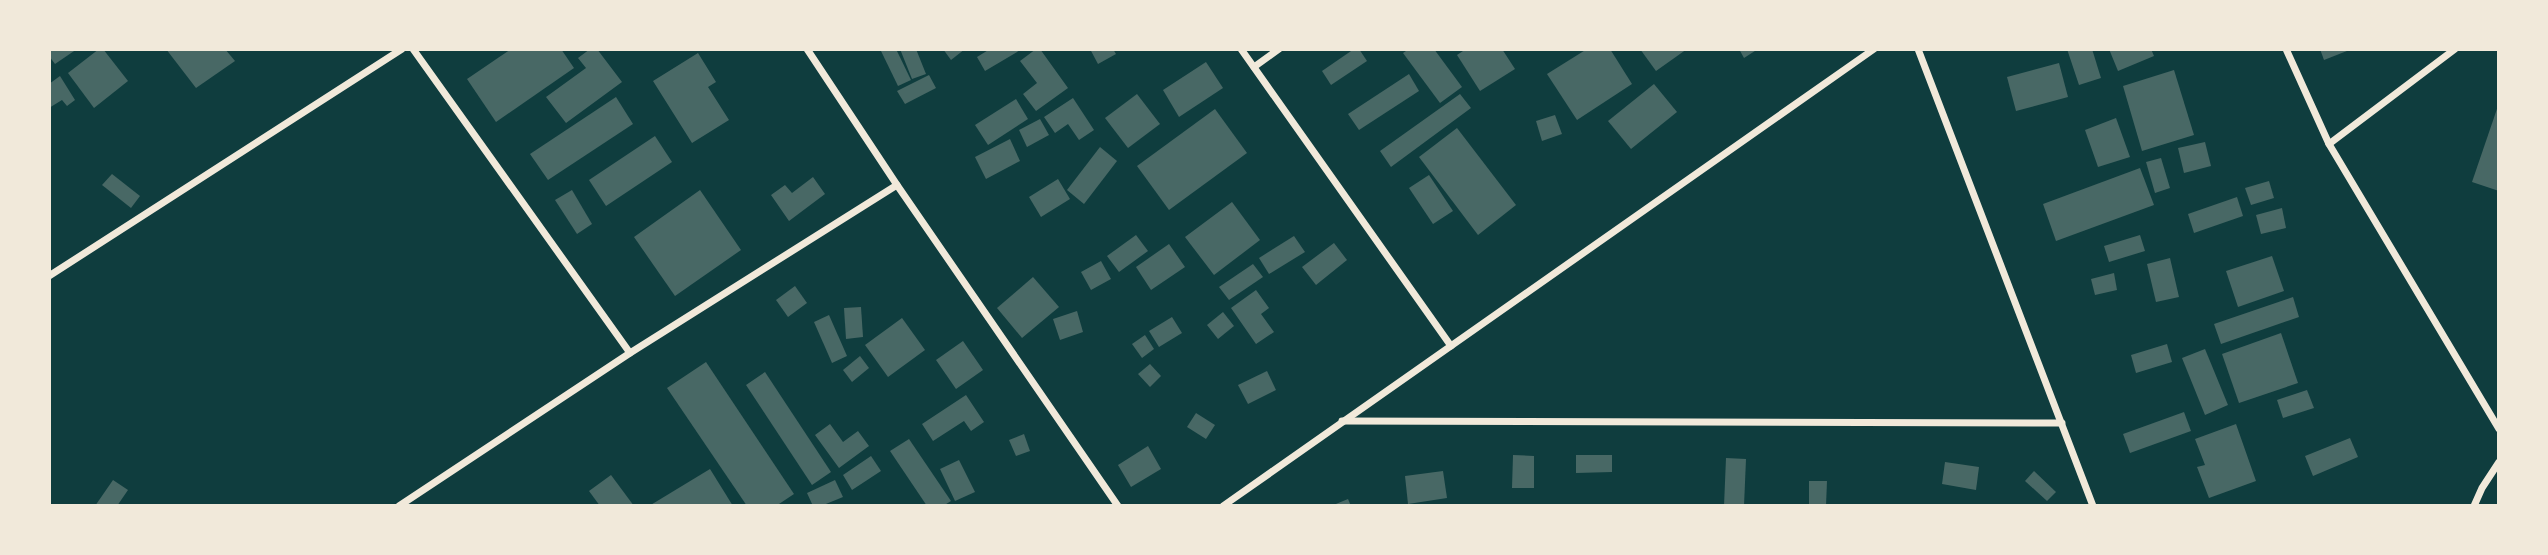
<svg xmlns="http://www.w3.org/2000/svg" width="2548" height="555" viewBox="0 0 2548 555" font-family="Inter,sans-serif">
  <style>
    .building { fill: #486865 }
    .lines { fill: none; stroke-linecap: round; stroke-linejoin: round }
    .minor { stroke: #f1e9da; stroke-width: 7 }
  </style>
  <rect width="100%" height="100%" fill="#0f3d3e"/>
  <g class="building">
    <polygon points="49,49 77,49 55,64 49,56"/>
    <polygon points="99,49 103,49 128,81 94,108 68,73"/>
    <polygon points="166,49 225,49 235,61 196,88"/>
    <polygon points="511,49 561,49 574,68 496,122 467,79"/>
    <polygon points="590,49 597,49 622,82 566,123 546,97 586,68 578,58"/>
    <polygon points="887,49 896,49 911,80 898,86 881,51"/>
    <polygon points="900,49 916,49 926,74 912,79"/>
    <polygon points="943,49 965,49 951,60"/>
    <polygon points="990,49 1022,49 985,71 977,57"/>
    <polygon points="1036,49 1040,49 1068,88 1036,111 1023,94 1037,83 1020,61"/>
    <polygon points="1090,49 1113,49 1116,54 1098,64"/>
    <polygon points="1354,49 1359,49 1367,61 1331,85 1322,71"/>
    <polygon points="1409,49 1434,49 1462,87 1440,103 1403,53"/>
    <polygon points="1466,49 1502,49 1515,69 1480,91 1457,55"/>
    <polygon points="1587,49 1610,49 1632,84 1577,120 1547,74"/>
    <polygon points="1640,49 1687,49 1656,71"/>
    <polygon points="1739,49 1758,49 1744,58"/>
    <polygon points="2067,49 2092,49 2101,78 2079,85"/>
    <polygon points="2109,49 2151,49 2154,56 2118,71"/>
    <polygon points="2320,49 2352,49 2324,60"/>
    <polygon points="698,53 716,82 708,87 729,120 692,143 653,81"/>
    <polygon points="1206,62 1223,88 1179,117 1163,90"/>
    <polygon points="2059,63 2068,97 2016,111 2007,77"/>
    <polygon points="2174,70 2194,135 2142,151 2123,86"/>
    <polygon points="1409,74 1419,91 1359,130 1348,114"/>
    <polygon points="929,75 936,88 905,104 897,91"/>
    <polygon points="60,76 75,100 67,106 62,100 49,108 49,84"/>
    <polygon points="1654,84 1677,112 1631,149 1608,121"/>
    <polygon points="1137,94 1160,124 1128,148 1105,118"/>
    <polygon points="1460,94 1471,108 1391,167 1380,151"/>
    <polygon points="616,97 633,124 548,180 530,154"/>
    <polygon points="1073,98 1094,130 1079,140 1068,124 1055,133 1044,117"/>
    <polygon points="1016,99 1028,119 988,145 975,125"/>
    <polygon points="2499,103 2499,191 2472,182"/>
    <polygon points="1215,109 1247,153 1169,210 1137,166"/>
    <polygon points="1555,115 1562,134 1542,141 1536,121"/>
    <polygon points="2116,118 2130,157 2098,167 2085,130"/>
    <polygon points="1040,119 1049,135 1027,147 1019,130"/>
    <polygon points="1457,128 1516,205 1478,235 1419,157"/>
    <polygon points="655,136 672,162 606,206 589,180"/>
    <polygon points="1010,139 1020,161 986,179 975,157"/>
    <polygon points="2205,142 2211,166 2184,173 2178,148"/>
    <polygon points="1100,147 1117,161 1084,204 1067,190"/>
    <polygon points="2161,158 2170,188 2155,193 2146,162"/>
    <polygon points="2140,168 2154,205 2056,241 2043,204"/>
    <polygon points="112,174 140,196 131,208 102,185"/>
    <polygon points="1429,175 1453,211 1433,224 1409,188"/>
    <polygon points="813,177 825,194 789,221 771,195 785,185 792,193"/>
    <polygon points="1058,179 1070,199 1041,217 1029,197"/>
    <polygon points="2269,181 2274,198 2251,205 2245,188"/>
    <polygon points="572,190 592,224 577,234 555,200"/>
    <polygon points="700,190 741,250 675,296 634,237"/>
    <polygon points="2237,197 2243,216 2194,233 2188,214"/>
    <polygon points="1232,202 1260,240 1214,275 1185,237"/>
    <polygon points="2282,208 2286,228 2261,234 2256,215"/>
    <polygon points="1136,235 1148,251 1119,272 1107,256"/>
    <polygon points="2140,235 2145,251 2109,262 2104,246"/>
    <polygon points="1294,236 1305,252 1269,274 1259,258"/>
    <polygon points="1334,243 1347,260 1316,285 1302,267"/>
    <polygon points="1169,244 1185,267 1151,290 1136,267"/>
    <polygon points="2272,256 2284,291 2238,307 2226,271"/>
    <polygon points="2170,258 2179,297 2156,302 2147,264"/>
    <polygon points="1101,261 1111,279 1091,290 1081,272"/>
    <polygon points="1253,264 1263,277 1229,300 1219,287"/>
    <polygon points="2114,273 2117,290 2095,295 2091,279"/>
    <polygon points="1033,277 1059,307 1022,338 997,308"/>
    <polygon points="795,286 807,303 788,317 776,300"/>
    <polygon points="1256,290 1269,308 1261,314 1274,332 1256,344 1231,308"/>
    <polygon points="2293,297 2299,317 2221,344 2214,324"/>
    <polygon points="861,307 863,337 846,339 844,308"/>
    <polygon points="1077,311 1083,332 1060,340 1053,319"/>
    <polygon points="1223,312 1234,326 1218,339 1207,325"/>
    <polygon points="829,315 847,356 832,363 814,322"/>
    <polygon points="1172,317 1182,333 1159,347 1149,331"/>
    <polygon points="902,318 925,350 888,377 865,345"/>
    <polygon points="2281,333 2298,383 2239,403 2222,354"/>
    <polygon points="1145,335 1154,349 1142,358 1132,344"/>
    <polygon points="963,341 983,370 956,389 936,360"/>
    <polygon points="2167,344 2172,362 2136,373 2131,355"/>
    <polygon points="2205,349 2228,405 2205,415 2182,358"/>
    <polygon points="860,356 869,368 852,382 843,370"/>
    <polygon points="706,362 794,494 776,506 747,506 667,388"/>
    <polygon points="1150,364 1161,376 1150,387 1138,374"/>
    <polygon points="1267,371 1276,390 1248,404 1238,385"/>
    <polygon points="765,372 831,472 812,485 746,385"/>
    <polygon points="2307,390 2314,408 2283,418 2277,400"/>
    <polygon points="966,395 984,422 971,431 964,421 933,441 922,424"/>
    <polygon points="2184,412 2191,431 2130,453 2123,434"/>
    <polygon points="1196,413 1215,425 1206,439 1187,427"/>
    <polygon points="830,424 843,442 858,431 869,446 839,468 815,435"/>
    <polygon points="2236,424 2256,481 2209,498 2197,467 2205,465 2195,439"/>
    <polygon points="1024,434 1030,451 1016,456 1009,440"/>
    <polygon points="2350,438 2358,457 2313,476 2305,456"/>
    <polygon points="909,439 951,501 943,506 927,506 890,451"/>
    <polygon points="1148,446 1161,469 1131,487 1118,465"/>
    <polygon points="1513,455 1534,456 1534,488 1512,488"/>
    <polygon points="1576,455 1612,455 1612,472 1576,473"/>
    <polygon points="871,456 881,471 852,490 843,475"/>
    <polygon points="1726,458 1746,459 1744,506 1724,506"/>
    <polygon points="959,460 975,492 955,501 940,469"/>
    <polygon points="1945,462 1979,467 1976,490 1942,484"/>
    <polygon points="710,469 733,506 649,506"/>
    <polygon points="1443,471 1447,498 1408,504 1405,476"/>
    <polygon points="2034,471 2056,492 2047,501 2025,481"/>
    <polygon points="611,475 634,506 600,506 589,491"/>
    <polygon points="113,480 128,490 117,506 95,506"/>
    <polygon points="835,480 843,497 821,506 813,506 807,493"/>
    <polygon points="1809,481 1827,481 1826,506 1809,506"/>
    <polygon points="1348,499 1351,506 1331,506"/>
  </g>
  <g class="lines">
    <g class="minor">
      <polyline points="413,49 630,353"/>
      <polyline points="807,49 897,185 1118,506"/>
      <polyline points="1241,49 1451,346"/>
      <polyline points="1918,49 2093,506"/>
      <polyline points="2286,49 2329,144 2499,429"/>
      <polyline points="1254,67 1279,49"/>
      <polyline points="2329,144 2455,49"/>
      <polyline points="49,276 402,49"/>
      <polyline points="1342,421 2062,423"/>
      <polyline points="399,506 630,353 897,185"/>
      <polyline points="1223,506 1874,49"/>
      <polyline points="2474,506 2482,488 2499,462"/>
    </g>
  </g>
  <rect width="2548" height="555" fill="none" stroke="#f1e9da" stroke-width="102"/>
</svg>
